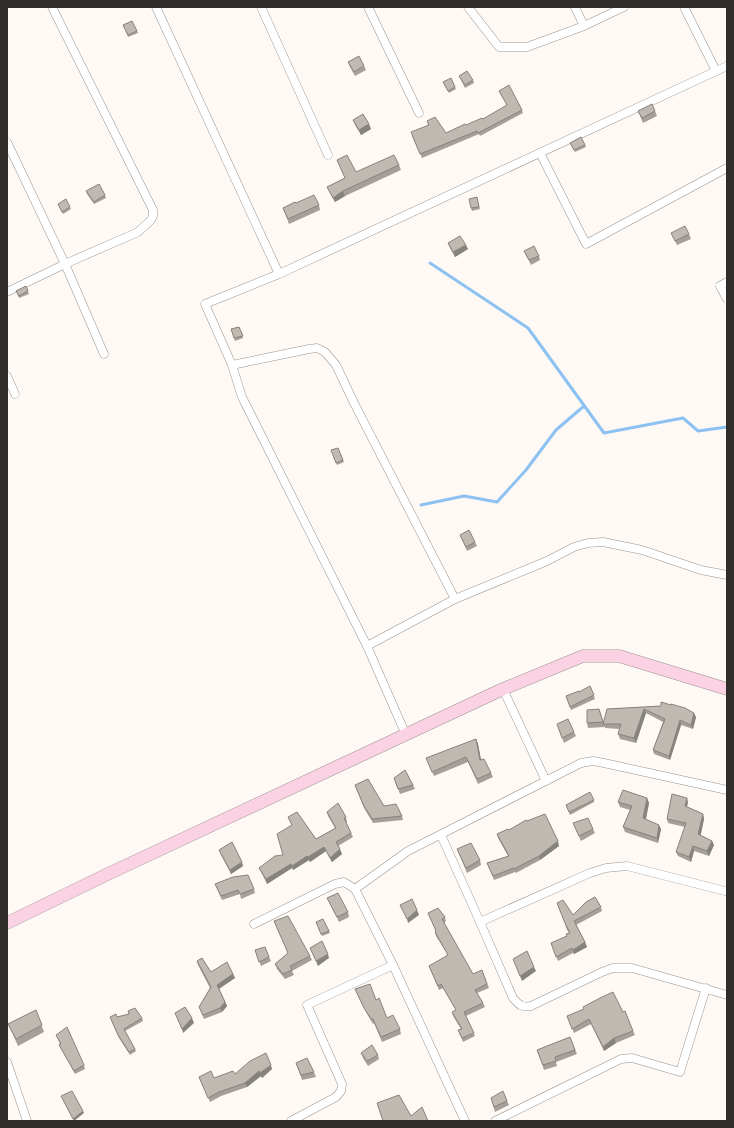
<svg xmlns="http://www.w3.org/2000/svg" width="734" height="1128" viewBox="0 0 734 1128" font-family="Inter,sans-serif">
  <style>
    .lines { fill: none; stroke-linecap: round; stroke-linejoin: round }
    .stream { stroke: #8cc1f2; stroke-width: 3 }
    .street-casing { stroke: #9b938d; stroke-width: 9 }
    .secondary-casing { stroke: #9b938d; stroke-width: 13 }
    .street { stroke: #fff; stroke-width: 8 }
    .secondary { stroke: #fad2e4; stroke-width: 12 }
    .wall { fill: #a59f99 }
    .shaded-wall { fill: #86827d }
    .building { fill: #c0b9b2; stroke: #86827d }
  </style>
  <rect width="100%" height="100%" fill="#fef9f5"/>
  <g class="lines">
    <g class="stream">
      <polyline points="430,263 528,328 604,433 683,418 698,431 727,427"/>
      <polyline points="421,505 464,496 497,502 526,470 556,430 584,406"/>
    </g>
    <g class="street-casing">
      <g id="street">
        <polyline points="156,7 279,274"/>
        <polyline points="261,7 328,155"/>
        <polyline points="368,7 419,113"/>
        <polyline points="468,7 499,47 527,47 584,26 624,7"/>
        <polyline points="575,7 584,26"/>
        <polyline points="684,7 716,71"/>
        <polyline points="7,142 65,264 104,354"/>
        <polyline points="540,153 586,244 727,168"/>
        <polyline points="727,282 720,286 727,299"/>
        <polyline points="7,292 65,264 138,232 151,220 153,216 153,210 52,7"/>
        <polyline points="232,365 309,349 317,348 325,352 336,365 354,403 455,599"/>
        <polyline points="7,376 15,394"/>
        <polyline points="367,646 455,599 547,561 574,547 588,543 603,542 642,550 701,570 727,575"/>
        <polyline points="503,689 546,781"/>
        <polyline points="406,735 367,646 242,397 232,365 205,304 279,274 727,66"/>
        <path d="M 441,835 L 480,922 L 513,998 C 519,1005 522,1008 531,1006 L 602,972 L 613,968 L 632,968 L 727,995"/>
        <polyline points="355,889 393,965 465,1121"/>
        <polyline points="480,922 590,873 606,868 627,866 725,891"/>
        <polyline points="254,924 335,884 344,882 355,889 408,851 581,763 593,761 604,763 727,790"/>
        <polyline points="7,1062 27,1121"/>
        <polyline points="291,1121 336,1097 341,1091 342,1084 307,1005 393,965"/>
        <polyline points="495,1121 621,1059 632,1058 680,1072 706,988"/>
      </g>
    </g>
    <g class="secondary-casing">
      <polyline id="secondary" points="7,923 110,873 503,689 583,656 619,656 727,689"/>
    </g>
    <use href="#street" class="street"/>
    <use href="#secondary" class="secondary"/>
  </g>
  <g class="wall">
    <polygon points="132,21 138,33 128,37 123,25"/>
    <polygon points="348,62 364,66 366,70 355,76 350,67"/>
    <polygon points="459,76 473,80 474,83 465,88"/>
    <polygon points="443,82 455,87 456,89 449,93"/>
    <polygon points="499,91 522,110 523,113 480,136 479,134 422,158 412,136 428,125 427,121 446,133 483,119 507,105 501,95"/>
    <polygon points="638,111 655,111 657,116 643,123"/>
    <polygon points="353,120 371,129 361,135 355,125"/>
    <polygon points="570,143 585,145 586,147 575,152"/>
    <polygon points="337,160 356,172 399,165 401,170 345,196 335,202 327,187 345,178"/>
    <polygon points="86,191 105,195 106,198 94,204 87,194"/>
    <polygon points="477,199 480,209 472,211 471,208"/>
    <polygon points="296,203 319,205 320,210 289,224 283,208"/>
    <polygon points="58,204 70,207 71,209 63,214"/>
    <polygon points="671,233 689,234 691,239 677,245"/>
    <polygon points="448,243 468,249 455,257 450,248"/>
    <polygon points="524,251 539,256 540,260 531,265"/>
    <polygon points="26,286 29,294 19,298 16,291"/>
    <polygon points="239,327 243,338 235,341 231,329"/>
    <polygon points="338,448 344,462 337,465 331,450"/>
    <polygon points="460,535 475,542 477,546 467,551"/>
    <polygon points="590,686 595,699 571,710 566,696 579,692"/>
    <polygon points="661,706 696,717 693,729 681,725 670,760 654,754 653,750 663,722 646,713 636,743 620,739 618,734 620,729 605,728 605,727 588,728 587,723 599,709 604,723 607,709"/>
    <polygon points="557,724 574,732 576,736 564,743"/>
    <polygon points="476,739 478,744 481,760 491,773 493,777 478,784 468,762 434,776 428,763"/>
    <polygon points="394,778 413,785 415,789 400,794"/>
    <polygon points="355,785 384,806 402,816 403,820 373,823 364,808"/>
    <polygon points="647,798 649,803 646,819 661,829 658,843 625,832 623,827 630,810 620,807 618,802"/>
    <polygon points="594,800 594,802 570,815 566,805"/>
    <polygon points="688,802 687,807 703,814 704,819 700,835 712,841 714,845 709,856 694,851 691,862 678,856 676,852 685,827 668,823 667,819"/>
    <polygon points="327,812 346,817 347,822 346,822 353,837 338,846 342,854 332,862 326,851 310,862 309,860 293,870 292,868 267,884 259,868 283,855 292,826 288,817 316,839 335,828 328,816"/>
    <polygon points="527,821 559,846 540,860 516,873 515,872 494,880 487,863 508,856 498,838 497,834 509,830"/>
    <polygon points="573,823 593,829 595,833 581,841"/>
    <polygon points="457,849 480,860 481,865 467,873"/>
    <polygon points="219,850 243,866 231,874 221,855"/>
    <polygon points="215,884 254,889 255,893 241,899 240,894 222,900"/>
    <polygon points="327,898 348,912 349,917 339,922"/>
    <polygon points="557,903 573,915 601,907 602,911 576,925 585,942 587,947 574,954 573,953 558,961 551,943 567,936 569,933 566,928 565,923"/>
    <polygon points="428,913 445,917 446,921 444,923 473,974 482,970 489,988 477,993 483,1003 485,1007 466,1016 475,1036 463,1042 458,1030 461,1029 453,1016 452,1012 456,1010 443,988 439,990 429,966 448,955 436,936 435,932 436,931"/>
    <polygon points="274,921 310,956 312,960 292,971 294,975 285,979 277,969 275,964 288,953"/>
    <polygon points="316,922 329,931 330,933 322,936"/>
    <polygon points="255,950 269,957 271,961 261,966"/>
    <polygon points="197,961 211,972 233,974 235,978 219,988 227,1006 222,1012 204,1019 199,1007 210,988 198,965"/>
    <polygon points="355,989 376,1000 387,1018 400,1029 401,1034 382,1042 374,1023 373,1024 366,1012"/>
    <polygon points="36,1010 44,1032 18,1046 11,1030 8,1024"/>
    <polygon points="128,1011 142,1018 143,1021 125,1031 136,1051 130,1055 119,1038 110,1017 117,1017 129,1014"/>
    <polygon points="623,1012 633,1031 635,1035 616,1043 604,1051 591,1024 574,1033 567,1016"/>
    <polygon points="56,1035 84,1065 85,1069 75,1074 61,1048 59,1045 60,1044"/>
    <polygon points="570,1037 577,1054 556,1062 557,1066 544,1070 537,1050"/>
    <polygon points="361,1053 378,1055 379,1059 368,1066 363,1058"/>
    <polygon points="296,1063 314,1072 316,1077 302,1080"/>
    <polygon points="272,1069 262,1078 261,1076 247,1087 221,1096 210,1102 199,1077 214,1078"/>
    <polygon points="491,1098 507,1101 509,1105 495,1112"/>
  </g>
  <g class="shaded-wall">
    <polygon points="369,124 371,129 361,135 359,130"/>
    <polygon points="343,191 345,196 335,202 333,198"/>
    <polygon points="466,245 468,249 455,257 453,252"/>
    <polygon points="644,709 646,713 636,743 634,738"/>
    <polygon points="694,713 696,717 693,729 691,725"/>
    <polygon points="680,720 681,725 670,760 669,756"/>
    <polygon points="476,739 478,744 482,765 480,760"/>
    <polygon points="647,798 649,803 645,823 643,818"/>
    <polygon points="687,798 688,802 686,810 685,806"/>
    <polygon points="703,814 704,819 700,839 698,834"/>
    <polygon points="659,825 661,829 658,843 657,838"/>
    <polygon points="558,841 559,846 540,860 539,856"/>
    <polygon points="712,841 714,845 709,856 707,851"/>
    <polygon points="693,846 694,851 691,862 689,857"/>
    <polygon points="324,847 326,851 310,862 308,857"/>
    <polygon points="340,849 342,854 332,862 330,858"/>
    <polygon points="307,856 309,860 293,870 292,866"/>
    <polygon points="242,862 243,866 231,874 230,870"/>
    <polygon points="291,864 292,868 267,884 266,879"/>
    <polygon points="417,910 419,915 408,923 407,919"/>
    <polygon points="585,942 587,947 574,954 573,950"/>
    <polygon points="328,954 329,958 318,966 316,961"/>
    <polygon points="534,967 536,971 522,981 520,976"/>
    <polygon points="233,974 235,978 219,989 217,985"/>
    <polygon points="225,1002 227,1006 222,1012 220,1008"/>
    <polygon points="192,1018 194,1023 183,1033 182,1029"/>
    <polygon points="614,1038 616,1043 604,1051 603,1047"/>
    <polygon points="271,1065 272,1069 262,1078 260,1073"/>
    <polygon points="259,1071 261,1076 247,1087 245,1083"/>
    <polygon points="83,1111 84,1113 74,1121 73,1119"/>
  </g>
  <g class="building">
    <polygon points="132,21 137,31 128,35 123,25"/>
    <polygon points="359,56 364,66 354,72 348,62"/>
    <polygon points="467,71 473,80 465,85 459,76"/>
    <polygon points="451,78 455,87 448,91 443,82"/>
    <polygon points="509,85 522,110 478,133 477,131 420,154 411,132 429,125 427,121 435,117 446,133 465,124 466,125 482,118 483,119 507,105 499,91"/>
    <polygon points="652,104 655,111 642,118 638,111"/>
    <polygon points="363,114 369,124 359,130 353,120"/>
    <polygon points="581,137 585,145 574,150 570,143"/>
    <polygon points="347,155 356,172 394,155 399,165 343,191 333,198 327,187 345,178 337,160"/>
    <polygon points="99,184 105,195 94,202 86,191"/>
    <polygon points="314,195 319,205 288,219 283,208 295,202 296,203"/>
    <polygon points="477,197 479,207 471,208 469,199"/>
    <polygon points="66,199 70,207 62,212 58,204"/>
    <polygon points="685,226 689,234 675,241 671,233"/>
    <polygon points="460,236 466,245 453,252 448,243"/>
    <polygon points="534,246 539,256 529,260 524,251"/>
    <polygon points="26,286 28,291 19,296 16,291"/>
    <polygon points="239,327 243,336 234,338 231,329"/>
    <polygon points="338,448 343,460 336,463 331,450"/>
    <polygon points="469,530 475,542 466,547 460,535"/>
    <polygon points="590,686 594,695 570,707 566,696 579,691 579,692"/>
    <polygon points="661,702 671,705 671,704 685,708 694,713 691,725 680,720 669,756 653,750 665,719 644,709 634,738 618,734 621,724 603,724 607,709 661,706"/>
    <polygon points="599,709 603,722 587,723 587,710"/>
    <polygon points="568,719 574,732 562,738 557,724"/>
    <polygon points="476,739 480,760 484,759 491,773 477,779 466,757 432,772 426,758"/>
    <polygon points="405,770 413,785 398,789 394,778"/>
    <polygon points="368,779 384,806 396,804 402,816 372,819 363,804 355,785"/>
    <polygon points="623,790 647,798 643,818 659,825 657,838 623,827 632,806 618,802"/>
    <polygon points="590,792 594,800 569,812 566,805"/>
    <polygon points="672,794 687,798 685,806 703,814 698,834 712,841 707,851 693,846 689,857 676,852 686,823 667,819"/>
    <polygon points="338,803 346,817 344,818 351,833 336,842 340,849 330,858 324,847 308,857 307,856 292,866 291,864 266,879 259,868 275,856 283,855 277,834 292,825 288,817 297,812 316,839 336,828 327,812"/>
    <polygon points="545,814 558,841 539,856 514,869 514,868 493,876 487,863 509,856 497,834 508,829 509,830 526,820 527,821"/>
    <polygon points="588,818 593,829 579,836 573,823"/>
    <polygon points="232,842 242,862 230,870 219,850"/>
    <polygon points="471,843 480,860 466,868 457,849"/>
    <polygon points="248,875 254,889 240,894 238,890 221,896 215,884 233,877"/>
    <polygon points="338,893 348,912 337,917 327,898"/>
    <polygon points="595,897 601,907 574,921 585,942 573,950 572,948 556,957 551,943 567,936 566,934 570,933 565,923 557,903 563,900 573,915 586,902"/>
    <polygon points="412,899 417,910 407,919 400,905"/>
    <polygon points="438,908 445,917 442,919 473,974 482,970 487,984 475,990 483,1003 464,1012 474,1033 462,1038 458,1030 462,1029 452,1012 456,1010 441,984 438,986 429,966 448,955 435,932 436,931 428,913"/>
    <polygon points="288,916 310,956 290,966 292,970 283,974 275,964 288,953 274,921"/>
    <polygon points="323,919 329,931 321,934 316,922"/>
    <polygon points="322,941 328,954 316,961 310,948"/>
    <polygon points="265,947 269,957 259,962 255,950"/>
    <polygon points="527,951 534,967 520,976 513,959"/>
    <polygon points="202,958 211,972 227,962 233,974 217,985 225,1002 220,1008 203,1015 199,1007 211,987 197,961"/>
    <polygon points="370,984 376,1000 379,998 387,1018 393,1015 400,1029 381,1037 373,1019 371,1019 364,1008 355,989"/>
    <polygon points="613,992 623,1012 625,1011 633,1031 614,1038 603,1047 589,1019 572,1029 567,1016 584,1009 583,1007 600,998"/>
    <polygon points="185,1007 192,1018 182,1029 175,1013"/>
    <polygon points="135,1008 142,1018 124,1029 135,1049 129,1052 118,1035 110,1017 116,1014 117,1017 129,1014 128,1011"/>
    <polygon points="36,1010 42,1025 16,1039 8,1024"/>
    <polygon points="67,1027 84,1065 74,1071 59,1045 61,1044 56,1035"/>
    <polygon points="570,1037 575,1050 555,1057 556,1061 543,1065 537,1050"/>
    <polygon points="372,1045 378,1055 367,1061 361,1053"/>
    <polygon points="266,1053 271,1065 260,1073 259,1071 245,1083 219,1092 208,1098 199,1077 211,1071 214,1078 233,1071 235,1074 250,1061"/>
    <polygon points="307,1058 314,1072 301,1075 296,1063"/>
    <polygon points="72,1091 83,1111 73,1119 61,1096"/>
    <polygon points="503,1091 507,1101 494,1107 491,1098"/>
    <polygon points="399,1095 411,1116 422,1107 428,1121 383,1121 377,1103"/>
  </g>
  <rect width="734" height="1128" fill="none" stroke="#2f2c2a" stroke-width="16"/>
</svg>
